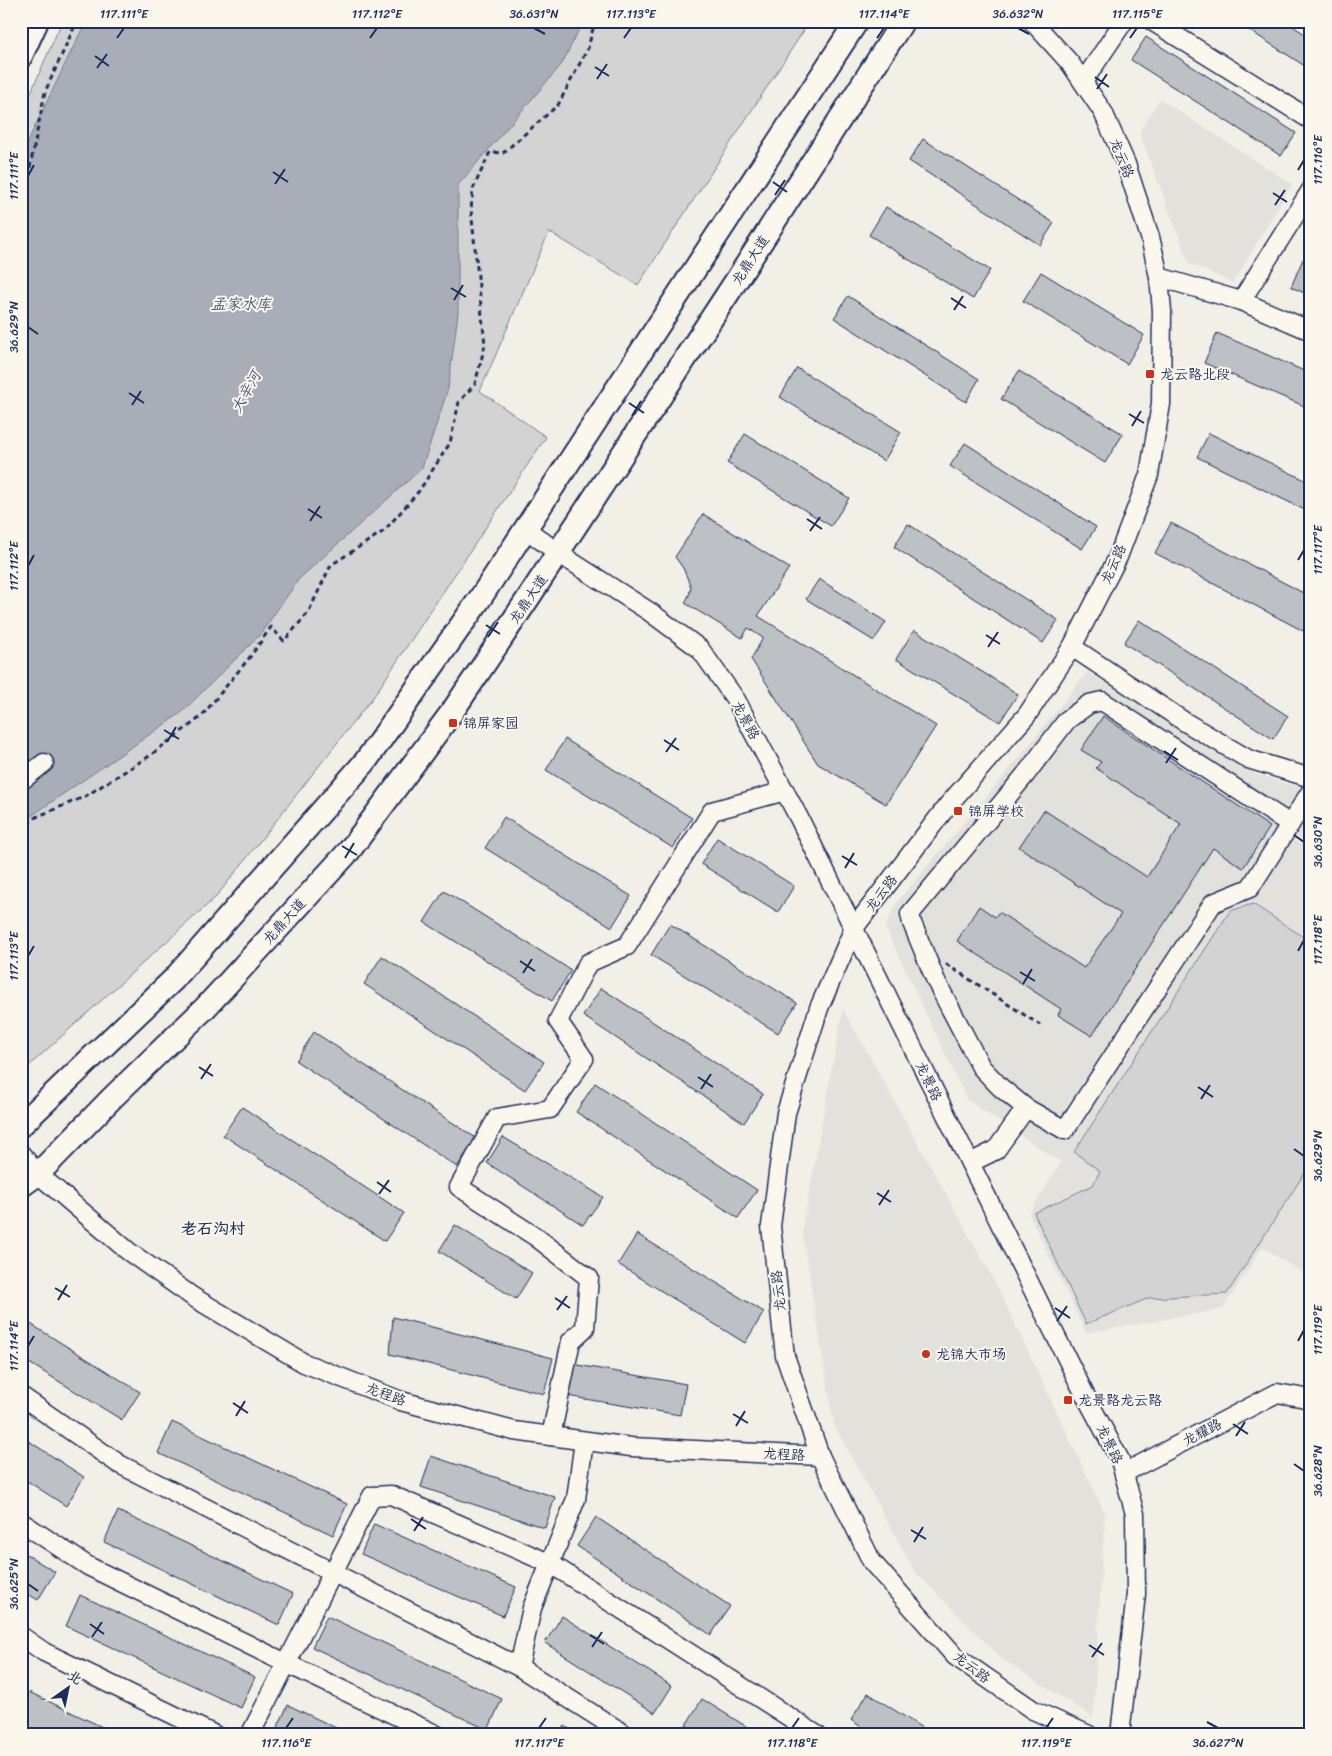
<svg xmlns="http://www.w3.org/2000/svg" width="1332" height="1756" viewBox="0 0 1332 1756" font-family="Sriracha,'LXGW WenKai TC',sans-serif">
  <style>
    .built { fill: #e2e1dc }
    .green { fill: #d2d3d2; stroke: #768198 }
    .water { fill: #a9adb7; stroke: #707b93 }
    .building { fill: #bdc0c4; stroke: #1b2f5e }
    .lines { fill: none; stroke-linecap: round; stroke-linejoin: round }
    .minor-casing { stroke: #1b2f5e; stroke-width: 21 }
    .major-casing { stroke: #1b2f5e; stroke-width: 26 }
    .path { stroke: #1b2f5e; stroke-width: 3; stroke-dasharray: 5 4; stroke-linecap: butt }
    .minor { stroke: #fbf7ec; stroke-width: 18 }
    .major { stroke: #fbf7ec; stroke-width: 22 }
    .ticks { fill: none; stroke: #1b2f5e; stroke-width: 2 }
    .poi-dot { fill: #c8321e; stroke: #fbf7ec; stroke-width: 2 }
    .labels { text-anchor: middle; stroke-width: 4; stroke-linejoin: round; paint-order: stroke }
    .street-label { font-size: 14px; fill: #1b2f5e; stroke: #fbf7ec }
    .poi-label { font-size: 14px; fill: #1b2f5e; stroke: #fbf7ec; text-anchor: start }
    .water-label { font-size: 15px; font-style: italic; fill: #465579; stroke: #fbf7ec }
    .quarter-label { font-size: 16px; font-weight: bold; fill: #1b2f5e; stroke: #fbf7ec }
    .neatline { fill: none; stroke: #1b2f5e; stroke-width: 2 }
    .ticks-label { font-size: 12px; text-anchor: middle; fill: #1b2f5e }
  </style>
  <rect width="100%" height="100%" fill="#f2efe6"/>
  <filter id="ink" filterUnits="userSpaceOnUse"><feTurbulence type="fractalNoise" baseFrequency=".02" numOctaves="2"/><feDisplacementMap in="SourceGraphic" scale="10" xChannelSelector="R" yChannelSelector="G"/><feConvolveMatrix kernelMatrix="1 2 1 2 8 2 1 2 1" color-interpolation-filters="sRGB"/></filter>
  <g filter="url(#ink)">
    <g class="built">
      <polygon points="1160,99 1292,184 1233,283 1189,263 1139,132"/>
      <polygon points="1087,672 1257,775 1295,786 1311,787 1311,1278 1262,1247 1223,1309 1086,1333 1029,1214 1061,1162 967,1100 885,927 898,901 1018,759"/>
      <polygon points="843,1009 996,1284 1105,1514 1093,1717 1001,1658 915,1572 834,1425 802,1231"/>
    </g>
    <g class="green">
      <polygon points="62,21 810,21 638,285 549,232 480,391 546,437 374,696 216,897 21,1073 21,115"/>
      <polygon points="1253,904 1311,942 1311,1163 1227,1294 1149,1298 1086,1324 1034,1213 1093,1185 1100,1171 1074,1152 1230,911"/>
    </g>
    <polygon class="water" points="84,21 583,21 562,64 458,185 458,313 448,389 422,468 299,579 259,636 181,713 21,823 21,665 26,625 24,507 27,143 82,29"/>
    <g class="building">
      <polygon points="1235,21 1285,21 1311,38 1311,70"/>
      <polygon points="1146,37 1296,133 1281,156 1131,60"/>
      <polygon points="923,139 1054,223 1040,245 909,161"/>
      <polygon points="886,207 990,270 973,299 869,235"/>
      <polygon points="1303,259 1311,263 1311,296 1291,287"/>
      <polygon points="1041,272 1144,335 1127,364 1023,301"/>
      <polygon points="848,296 979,379 966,402 834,318"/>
      <polygon points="1217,333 1311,374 1311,409 1204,363"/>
      <polygon points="797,368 901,432 884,461 780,397"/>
      <polygon points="1019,371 1123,434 1105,463 1001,399"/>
      <polygon points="1209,433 1311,483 1311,513 1197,457"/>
      <polygon points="745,434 849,498 831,526 727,463"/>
      <polygon points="965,443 1096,527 1082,549 950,466"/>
      <polygon points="703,514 789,568 758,616 936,726 886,804 818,764 751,659 763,638 748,628 742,638 685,603 689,595 691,587 683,568 675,557"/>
      <polygon points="1171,523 1311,597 1311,635 1155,553"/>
      <polygon points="908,524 1058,620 1043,643 894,547"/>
      <polygon points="819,579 886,622 874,641 806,599"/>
      <polygon points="1139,620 1288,716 1273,739 1124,643"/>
      <polygon points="914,630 1018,694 1000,722 896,659"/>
      <polygon points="1103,716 1270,827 1243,868 1213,848 1092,1036 1058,1015 1061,1009 957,941 979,906 995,917 999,912 1084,968 1121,914 1019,847 1044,810 1147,877 1181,824 1096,768 1101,762 1081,750"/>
      <polygon points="565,739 692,818 673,848 546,770"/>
      <polygon points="504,817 631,896 612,927 485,848"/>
      <polygon points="717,838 794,886 778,912 701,864"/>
      <polygon points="444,891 571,970 552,1001 424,922"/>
      <polygon points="670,924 797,1003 778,1033 651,955"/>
      <polygon points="382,956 544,1062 525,1090 364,984"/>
      <polygon points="601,988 763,1094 744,1123 583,1016"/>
      <polygon points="314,1032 476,1138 457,1167 296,1061"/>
      <polygon points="595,1083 757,1190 738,1218 576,1112"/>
      <polygon points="242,1107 404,1213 385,1241 223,1135"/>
      <polygon points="503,1137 603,1197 583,1225 487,1163"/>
      <polygon points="455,1225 532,1273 516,1299 439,1251"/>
      <polygon points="637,1234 764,1312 745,1343 618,1264"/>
      <polygon points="393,1317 553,1358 544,1394 390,1354"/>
      <polygon points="21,1318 140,1392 122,1420 21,1358"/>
      <polygon points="572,1364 686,1384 680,1415 567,1396"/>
      <polygon points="172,1422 347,1504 333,1535 158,1453"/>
      <polygon points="21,1436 84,1477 66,1506 21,1477"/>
      <polygon points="431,1456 555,1497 545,1528 421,1487"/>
      <polygon points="118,1511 293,1594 279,1625 104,1542"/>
      <polygon points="596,1517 730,1606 711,1635 577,1546"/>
      <polygon points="374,1524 516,1587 503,1616 361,1554"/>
      <polygon points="21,1551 55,1572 38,1600 21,1590"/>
      <polygon points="80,1595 255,1677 241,1708 66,1626"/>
      <polygon points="327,1616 502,1699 488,1730 312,1647"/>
      <polygon points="562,1616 672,1686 655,1713 545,1643"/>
      <polygon points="29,1692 119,1735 39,1735 21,1726 21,1709"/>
      <polygon points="868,1693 933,1735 873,1735 851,1720"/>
      <polygon points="702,1699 760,1735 701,1735 686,1725"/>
      <polygon points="288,1705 351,1735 274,1735"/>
      <polygon points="565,1726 579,1735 559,1735"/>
    </g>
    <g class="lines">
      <g class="minor-casing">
        <g id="minor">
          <polyline points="1032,21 1070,63 1103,112 1126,164 1150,237 1159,277 1162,311 1161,404 1149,475 1118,557 1072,647 1027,715 948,805 854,928 819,1008 786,1113 771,1226 785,1356 820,1456 872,1562 955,1656 1033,1710 1089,1735"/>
          <polyline points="1152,21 1311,120"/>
          <polyline points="1083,82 1124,21"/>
          <polyline points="1159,277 1241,301 1311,331"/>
          <polyline points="1241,301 1311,190"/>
          <polyline points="526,529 558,553 650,612 700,649 736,700 799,818 1084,1393 1120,1460 1135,1514 1136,1594 1120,1735"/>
          <polyline points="1072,647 1185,722 1248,759 1311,778"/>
          <polyline points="21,781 44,763"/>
          <polyline points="1026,1108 1000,1087 981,1067 936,981 912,923 910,914 1026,774 1067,720 1089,704 1102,701 1290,824"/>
          <polyline points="21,1154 38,1174 128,1251 193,1297 304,1363 401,1401 514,1431 631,1447 820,1456"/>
          <polyline points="970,1163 996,1150 1026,1108 1065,1130 1213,903 1250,888 1311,791"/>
          <polyline points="21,1396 119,1464 519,1667 626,1735"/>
          <polyline points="551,1436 571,1341 585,1328 589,1278 536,1237 459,1187 497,1118 550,1109 584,1059 558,1021 588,963 627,946 712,811 785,791"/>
          <polyline points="1124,1473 1277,1393 1311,1399"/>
          <polyline points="21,1522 88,1566 292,1666 437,1735"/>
          <polyline points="21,1636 44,1652 215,1735"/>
          <polyline points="519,1667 532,1608 576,1499 584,1441"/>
          <polyline points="250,1735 372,1496 391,1495 551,1564 817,1735"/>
        </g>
      </g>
      <g class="major-casing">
        <g id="major">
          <polyline points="21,56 37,21"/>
          <polyline points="21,1125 174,979 365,762 479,600 857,21"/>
          <polyline points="21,1186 38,1174 112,1098 205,1008 349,851 452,712 527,600 738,278 903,21"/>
        </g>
      </g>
      <g class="path">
        <polyline points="21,212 45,92 77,21"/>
        <polyline points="21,830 36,817 84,797 148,757 201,717 250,657 271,627 284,641 308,613 331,565 384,531 419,491 450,443 459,402 475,384 485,345 471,209 473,189 490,152 503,153 558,105 588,48 595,21"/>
        <polyline points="946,964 1040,1025"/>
      </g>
      <use href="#minor" class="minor"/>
      <use href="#major" class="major"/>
    </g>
  </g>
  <path class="ticks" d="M 534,28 L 545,34M 1018,28 L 1029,34M 117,38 L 124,28M 370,38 L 377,28M 624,38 L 631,28M 877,38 L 884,28M 1130,38 L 1137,28M 95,56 L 109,66M 595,67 L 609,76M 97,68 L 107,54M 1095,77 L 1109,87M 597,79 L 607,64M 1097,89 L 1107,74M 1298,170 L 1304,160M 273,172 L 288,182M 28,176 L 34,165M 773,182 L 787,192M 275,184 L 285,169M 1273,193 L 1287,202M 775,195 L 785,180M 1275,205 L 1285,190M 451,288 L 466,297M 951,298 L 966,308M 454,300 L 463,285M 954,310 L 963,296M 28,327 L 38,334M 129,393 L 144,403M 629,403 L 644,413M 132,405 L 141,391M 1129,414 L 1144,423M 632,416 L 641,401M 1132,426 L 1141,411M 308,509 L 322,518M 807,519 L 822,529M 310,521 L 320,506M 810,531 L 820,517M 1298,560 L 1304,550M 28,566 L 34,555M 486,625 L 500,634M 986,635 L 1000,644M 488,637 L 498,622M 988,647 L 998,632M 164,730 L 179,739M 664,740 L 679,750M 167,742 L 176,727M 1164,751 L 1178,760M 666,752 L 676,738M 1166,763 L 1176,748M 1294,835 L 1304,842M 342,846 L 357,855M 842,856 L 857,865M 345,858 L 354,843M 845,868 L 854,853M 1298,951 L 1304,940M 28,956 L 34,946M 520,961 L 535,971M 1020,972 L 1035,981M 523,973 L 532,959M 1023,984 L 1032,969M 199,1067 L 213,1076M 698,1077 L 713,1087M 201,1079 L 211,1064M 1198,1087 L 1213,1097M 701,1089 L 711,1074M 1201,1099 L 1210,1085M 1294,1149 L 1304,1156M 377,1182 L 391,1192M 877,1193 L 891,1202M 379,1194 L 389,1180M 879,1205 L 889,1190M 55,1288 L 70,1297M 555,1298 L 570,1308M 58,1300 L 67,1285M 1055,1308 L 1070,1318M 557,1310 L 567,1296M 1057,1321 L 1067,1306M 1298,1341 L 1304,1330M 28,1346 L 34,1336M 233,1403 L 248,1413M 733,1414 L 748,1423M 236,1416 L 245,1401M 1233,1424 L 1248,1434M 736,1426 L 745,1411M 1236,1436 L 1245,1422M 1294,1464 L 1304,1471M 411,1519 L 426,1529M 911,1530 L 926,1539M 414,1531 L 423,1517M 914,1542 L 923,1527M 28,1584 L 38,1591M 90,1624 L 104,1634M 590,1635 L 604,1644M 92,1637 L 102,1622M 1089,1645 L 1104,1655M 592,1647 L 602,1632M 1092,1657 L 1102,1643M 1207,1722 L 1218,1728M 286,1728 L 293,1718M 539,1728 L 546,1718M 792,1728 L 799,1718M 1046,1728 L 1053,1718"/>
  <g class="poi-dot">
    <rect x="1145" y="369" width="10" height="10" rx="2.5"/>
    <rect x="448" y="718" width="10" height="10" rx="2.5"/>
    <rect x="953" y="806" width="10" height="10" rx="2.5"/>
    <circle cx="926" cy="1354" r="5"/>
    <rect x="1063" y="1395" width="10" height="10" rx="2.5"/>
  </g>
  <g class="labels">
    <g class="street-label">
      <text transform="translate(1122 158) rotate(68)" y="5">龙云路</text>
      <text transform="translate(750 260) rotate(-57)" y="5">龙鼎大道</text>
      <text transform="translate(1113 564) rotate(-66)" y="5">龙云路</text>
      <text transform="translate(528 599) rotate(-56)" y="5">龙鼎大道</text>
      <text transform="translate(746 720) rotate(61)" y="5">龙景路</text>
      <text transform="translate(881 893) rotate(-52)" y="5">龙云路</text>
      <text transform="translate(284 921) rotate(-48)" y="5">龙鼎大道</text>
      <text transform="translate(929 1081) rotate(64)" y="5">龙景路</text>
      <text transform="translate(778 1291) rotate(-96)" y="5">龙云路</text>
      <text transform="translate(386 1394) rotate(20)" y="5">龙程路</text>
      <text transform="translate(1202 1432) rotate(-28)" y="5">龙耀路</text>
      <text transform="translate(1110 1444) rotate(64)" y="5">龙景路</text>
      <text transform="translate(784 1454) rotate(3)" y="5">龙程路</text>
      <text transform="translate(972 1667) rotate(37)" y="5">龙云路</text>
    </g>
    <g class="poi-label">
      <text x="1160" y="379">龙云路北段</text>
      <text x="463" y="728">锦屏家园</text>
      <text x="968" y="816">锦屏学校</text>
      <text x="936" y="1359">龙锦大市场</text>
      <text x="1078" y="1405">龙景路龙云路</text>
    </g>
    <g class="water-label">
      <text x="241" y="309">孟家水库</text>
      <text transform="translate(246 392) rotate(-61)" y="5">大辛河</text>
    </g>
    <g class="quarter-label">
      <text x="213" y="1234">老石沟村</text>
    </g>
  </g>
  <rect width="1332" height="1756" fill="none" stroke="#fbf7ec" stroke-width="55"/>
  <g transform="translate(68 1688) rotate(33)" stroke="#fbf7ec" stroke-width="4" paint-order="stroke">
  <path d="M0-4L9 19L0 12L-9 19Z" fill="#1b2f5e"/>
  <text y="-8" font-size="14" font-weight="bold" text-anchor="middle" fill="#1b2f5e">北</text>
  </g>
  <rect x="28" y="28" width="1276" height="1700" class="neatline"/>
  <g class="ticks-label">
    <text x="124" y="18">117.111°E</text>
    <text x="377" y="18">117.112°E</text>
    <text x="534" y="18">36.631°N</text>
    <text x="631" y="18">117.113°E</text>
    <text x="884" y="18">117.114°E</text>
    <text x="1018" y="18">36.632°N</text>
    <text x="1137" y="18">117.115°E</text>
    <text transform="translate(1318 160) rotate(-90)" y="4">117.116°E</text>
    <text transform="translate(14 176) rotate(-90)" y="4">117.111°E</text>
    <text transform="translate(14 327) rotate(-90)" y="4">36.629°N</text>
    <text transform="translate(1318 550) rotate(-90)" y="4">117.117°E</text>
    <text transform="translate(14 566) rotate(-90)" y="4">117.112°E</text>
    <text transform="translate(1318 842) rotate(-90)" y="4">36.630°N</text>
    <text transform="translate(1318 940) rotate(-90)" y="4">117.118°E</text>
    <text transform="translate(14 956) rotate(-90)" y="4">117.113°E</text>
    <text transform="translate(1318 1156) rotate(-90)" y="4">36.629°N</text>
    <text transform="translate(1318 1330) rotate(-90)" y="4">117.119°E</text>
    <text transform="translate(14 1346) rotate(-90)" y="4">117.114°E</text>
    <text transform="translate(1318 1471) rotate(-90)" y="4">36.628°N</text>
    <text transform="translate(14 1584) rotate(-90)" y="4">36.625°N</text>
    <text x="286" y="1747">117.116°E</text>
    <text x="539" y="1747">117.117°E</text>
    <text x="792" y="1747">117.118°E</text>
    <text x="1046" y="1747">117.119°E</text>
    <text x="1218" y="1747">36.627°N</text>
  </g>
</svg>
